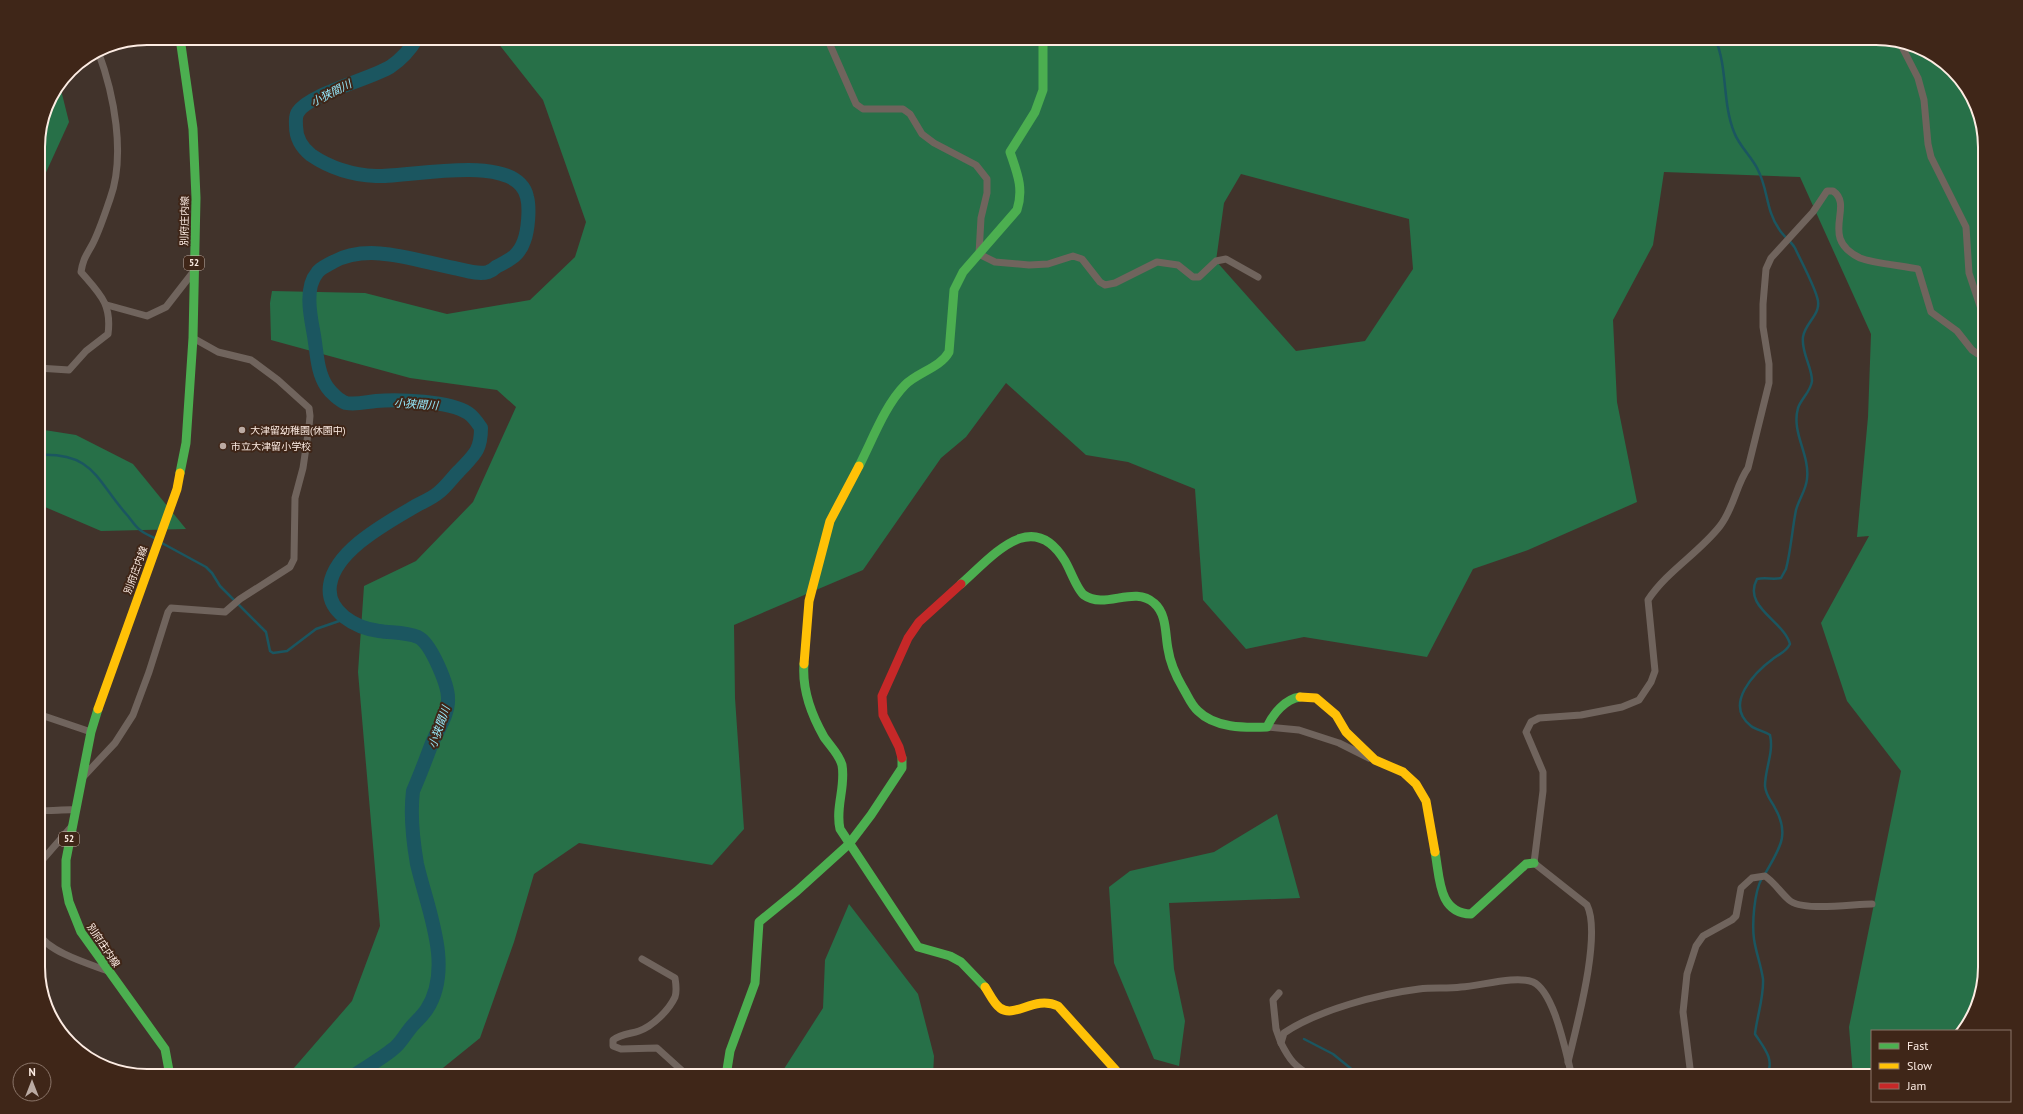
<svg xmlns="http://www.w3.org/2000/svg" width="2023" height="1114" viewBox="0 0 2023 1114" font-family="'PT Sans','Noto Sans JP',sans-serif">
  <style>
    .forest { fill: #277048; fill-rule: evenodd }
    .lines { fill: none; stroke-linecap: round; stroke-linejoin: round }
    .stream { stroke: #1b5660; stroke-width: 2.5 }
    .river { stroke: #1b5660; stroke-width: 14 }
    .street { stroke: #70645d; stroke-width: 7 }
    .fast { stroke: #4caf50; stroke-width: 9 }
    .slow { stroke: #ffc107; stroke-width: 9 }
    .jam { stroke: #c62828; stroke-width: 9 }
    .poi-dot { fill: #bbaba3; stroke: #3f2618; stroke-width: 1.5 }
    .labels { text-anchor: middle; stroke-width: 4; stroke-linejoin: round; paint-order: stroke }
    .shield { fill: #3f2618; stroke: #c4b1a6; stroke-width: 1 }
    .shield-label { font-size: 9px; font-weight: bold; fill: #fdece3 }
    .street-label { font-size: 10px; fill: #fdece3; stroke: #3f2618 }
    .poi-label { font-size: 10px; fill: #fdece3; stroke: #3f2618; text-anchor: start }
    .water-label { font-size: 11px; font-style: italic; fill: #96e9fb; stroke: #3f2618 }
    .rim { fill: none; stroke: #fdece3; stroke-width: 2 }
  </style>
  <rect width="100%" height="100%" fill="#41332b"/>
  <g class="forest">
    <path d="M 494,38 L 1876,38 L 1930,53 L 1970,93 L 1985,140 L 1985,967 L 1970,1021 L 1961,1031 L 1872,1031 L 1872,1076 L 1853,1076 L 1849,1027 L 1901,771 L 1847,701 L 1821,623 L 1869,536 L 1857,537 L 1868,417 L 1871,334 L 1800,177 L 1664,172 L 1653,245 L 1613,320 L 1617,402 L 1637,502 L 1528,550 L 1473,569 L 1427,657 L 1304,637 L 1246,649 L 1203,600 L 1195,489 L 1128,462 L 1086,455 L 1006,383 L 966,437 L 941,458 L 863,570 L 734,625 L 735,698 L 744,829 L 712,865 L 579,843 L 534,874 L 514,942 L 480,1038 L 433,1076 L 287,1076 L 352,1001 L 380,926 L 358,672 L 364,586 L 416,561 L 473,502 L 516,407 L 497,390 L 410,378 L 271,340 L 270,303 L 272,291 L 365,293 L 447,314 L 530,300 L 575,257 L 586,222 L 543,100 ZM 1241,174 L 1409,219 L 1413,269 L 1365,341 L 1296,351 L 1216,261 L 1224,203 Z"/>
    <polygon points="60,86 69,122 38,190 38,140 46,105"/>
    <polygon points="38,429 76,435 133,464 186,529 101,531 38,504"/>
    <polygon points="1277,814 1300,898 1169,903 1174,969 1185,1021 1179,1066 1154,1059 1114,963 1109,887 1130,871 1214,852"/>
    <polygon points="849,904 918,994 934,1056 933,1076 783,1076 782,1072 823,1008 825,960"/>
  </g>
  <g class="lines">
    <g class="stream">
      <path d="M 1715,38 C 1728,68 1722,102 1734,132 C 1739,146 1752,157 1758,170 C 1768,189 1766,211 1779,229 C 1783,236 1791,241 1795,248 C 1801,261 1813,283 1817,297 C 1823,314 1805,322 1803,337 C 1801,353 1812,366 1812,381 C 1811,391 1801,399 1798,408 C 1791,433 1810,454 1807,479 C 1806,490 1799,499 1796,510 C 1792,530 1791,550 1786,569 L 1781,578 C 1773,580 1766,577 1757,579 C 1742,607 1784,621 1790,644 C 1786,652 1781,653 1774,658 C 1755,672 1723,704 1751,726 C 1756,730 1764,731 1770,735 C 1774,753 1765,768 1765,786 C 1766,796 1771,800 1775,808 C 1791,836 1778,850 1765,874"/>
      <path d="M 38,455 C 95,452 96,481 128,516 C 132,521 135,526 140,530 C 145,534 151,536 156,539"/>
      <polyline points="160,542 206,567 212,573 220,586 266,632 270,651 273,653 287,651 316,629 345,619"/>
      <path d="M 1762,878 C 1754,892 1752,924 1754,939 C 1756,953 1761,965 1763,979 C 1764,997 1757,1016 1755,1034 C 1764,1048 1775,1059 1767,1076"/>
      <polyline points="1304,1039 1333,1054 1360,1076"/>
    </g>
    <path class="river" d="M 353,1076 C 366,1067 381,1059 393,1049 C 400,1044 404,1036 409,1030 C 414,1023 422,1017 427,1009 C 454,967 427,908 417,864 C 413,841 410,815 413,791 C 420,775 426,759 432,743 C 438,729 449,714 448,698 C 448,685 431,643 418,637 C 405,632 392,633 379,631 C 356,628 326,612 330,585 C 335,551 385,524 412,508 C 420,503 431,499 438,493 C 446,487 452,478 459,471 C 474,455 481,451 481,428 C 477,422 474,417 468,413 C 450,401 398,399 376,401 C 366,402 356,405 346,403 C 340,401 331,393 327,387 C 316,371 317,349 313,330 C 310,314 305,287 317,273 C 320,268 328,265 333,262 C 369,242 417,261 454,268 C 464,270 478,275 488,272 C 491,271 494,269 496,267 C 509,260 519,256 524,241 C 528,231 530,208 527,197 C 517,151 410,178 376,176 C 354,175 330,168 311,155 C 301,147 296,138 296,126 C 296,121 295,116 298,112 C 309,94 370,79 390,67 C 402,59 410,50 417,38"/>
    <g class="street">
      <polyline points="827,38 856,104 863,109 903,109 910,114 922,134 934,143 976,165 987,179 987,193 981,218 979,254 995,262 1029,265 1048,264 1073,256 1082,259 1100,282 1105,285 1115,283 1157,262 1178,265 1193,277 1199,277 1216,261 1226,259 1258,277"/>
      <polyline points="1901,45 1918,78 1924,100 1928,144 1931,157 1966,227 1969,273 1985,321"/>
      <polyline points="107,305 147,316 166,307 194,271"/>
      <path d="M 38,368 L 69,370 L 86,351 L 108,334 C 112,304 100,294 81,272 C 83,259 86,256 92,245 C 99,232 105,213 110,199 C 126,155 114,94 98,51"/>
      <polyline points="38,714 91,732"/>
      <polyline points="1267,727 1299,730 1339,743 1369,758"/>
      <polyline points="83,777 115,743 133,715 149,672 168,612 171,608 225,612 240,599 290,567 294,559 295,498 303,468 309,427 310,416 309,408 278,380 251,360 218,352 193,338"/>
      <path d="M 38,810 C 42,812 67,809 75,810"/>
      <polyline points="38,865 72,826"/>
      <path d="M 38,933 C 48,952 89,964 108,971"/>
      <path d="M 642,959 L 675,978 C 676,984 677,991 675,997 C 669,1010 653,1026 639,1031 C 630,1034 621,1034 613,1040 L 613,1046 L 621,1049 L 657,1048 L 688,1076"/>
      <polyline points="1279,993 1273,1000 1276,1029 1281,1043"/>
      <path d="M 1568,1062 C 1576,1028 1602,935 1587,905 L 1534,863 L 1543,791 L 1543,772 L 1526,732 L 1531,722 L 1539,718 L 1581,715 L 1622,707 L 1639,700 L 1651,682 L 1655,671 L 1648,600 C 1667,571 1699,553 1720,526 C 1734,508 1736,485 1748,468 L 1769,383 L 1769,364 L 1763,327 L 1763,304 L 1766,269 L 1771,258 L 1813,212 L 1827,191 L 1833,191 C 1855,206 1818,238 1860,258 C 1872,263 1904,266 1918,269 L 1931,312 L 1957,331 L 1972,350 L 1978,354 L 1985,355"/>
      <path d="M 1311,1076 C 1295,1066 1290,1061 1281,1043 L 1284,1033 C 1318,1010 1379,994 1419,989 C 1433,987 1447,989 1461,987 C 1480,986 1516,975 1533,982 C 1555,992 1566,1055 1572,1076"/>
      <path d="M 1691,1076 L 1683,1012 L 1687,974 L 1696,946 L 1703,936 L 1732,920 L 1736,916 L 1741,888 L 1752,878 L 1765,876 C 1775,883 1780,892 1789,900 C 1802,912 1853,904 1872,904"/>
    </g>
    <g class="fast">
      <polyline points="180,38 193,129 196,198 193,338 186,443 180,473"/>
      <path d="M 859,466 C 872,441 885,405 905,385 C 918,372 940,368 949,352 L 954,290 L 963,272 L 1017,210 C 1024,188 1017,173 1010,152 L 1035,112 L 1043,90 L 1043,38"/>
      <path d="M 961,584 C 992,557 1032,506 1065,561 C 1070,569 1077,590 1084,595 C 1105,610 1134,585 1154,603 C 1167,614 1165,634 1168,649 C 1170,663 1176,676 1183,688 C 1188,696 1191,705 1198,711 C 1215,728 1244,728 1267,727 C 1273,714 1285,699 1300,697"/>
      <path d="M 804,664 C 802,689 812,716 824,737 C 830,746 839,754 842,765 C 846,787 835,807 840,829 L 918,947 L 950,956 L 961,962 L 985,987"/>
      <polyline points="98,709 91,732 66,860 66,886 69,902 81,932 165,1049 170,1076"/>
      <path d="M 1435,852 C 1440,878 1438,913 1471,914 L 1526,864 L 1534,863"/>
      <polyline points="726,1076 730,1051 755,983 759,922 797,891 849,844 871,815 902,768 902,758"/>
    </g>
    <g class="slow">
      <polyline points="804,664 809,601 830,521 859,466"/>
      <polyline points="1300,697 1316,698 1336,715 1346,732 1375,760 1403,772 1416,784 1426,801 1435,852"/>
      <polyline points="98,709 177,489 180,473"/>
      <path d="M 985,987 C 989,993 994,1004 1000,1008 C 1015,1019 1034,995 1058,1006 L 1121,1076"/>
    </g>
    <polyline class="jam" points="902,758 899,747 883,715 882,696 908,638 919,622 961,584"/>
  </g>
  <g class="poi-dot">
    <circle cx="242" cy="430" r="4"/>
    <circle cx="223" cy="446" r="4"/>
  </g>
  <g class="labels">
    <g class="shield">
      <rect x="184" y="256" width="20" height="14" rx="3"/>
      <rect x="59" y="832" width="20" height="14" rx="3"/>
    </g>
    <g class="shield-label">
      <text x="194" y="266">52</text>
      <text x="69" y="842">52</text>
    </g>
    <g class="street-label">
      <text transform="translate(184 221) rotate(-89)" y="4">別府庄内線</text>
      <text transform="translate(135 570) rotate(-70)" y="4">別府庄内線</text>
      <text transform="translate(104 945) rotate(56)" y="4">別府庄内線</text>
    </g>
    <g class="poi-label">
      <text x="250" y="434">大津留幼稚園(休園中)</text>
      <text x="231" y="450">市立大津留小学校</text>
    </g>
    <g class="water-label">
      <text transform="translate(331 93) rotate(-27)" y="4">小狭間川</text>
      <text transform="translate(416 404) rotate(4)" y="4">小狭間川</text>
      <text transform="translate(439 727) rotate(-71)" y="4">小狭間川</text>
    </g>
  </g>
  <path d="M0 0H2023V1114H0ZM147 45H1876A102 102 0 0 1 1978 147V967A102 102 0 0 1 1876 1069H147A102 102 0 0 1 45 967V147A102 102 0 0 1 147 45Z" fill="#3f2618" fill-rule="evenodd"/>
  <path class="rim" d="M147 45H1876A102 102 0 0 1 1978 147V967A102 102 0 0 1 1876 1069H147A102 102 0 0 1 45 967V147A102 102 0 0 1 147 45Z"/>
  <rect x="1871" y="1030" width="140" height="72" fill="#3f2618" stroke="#8b7569"/>
  <rect x="1879" y="1043" width="20" height="6" fill="#4caf50" stroke="#8b7569"/>
  <text x="1907" y="1050" font-size="12" fill="#fdece3">Fast</text>
  <rect x="1879" y="1063" width="20" height="6" fill="#ffc107" stroke="#8b7569"/>
  <text x="1907" y="1070" font-size="12" fill="#fdece3">Slow</text>
  <rect x="1879" y="1083" width="20" height="6" fill="#c62828" stroke="#8b7569"/>
  <text x="1907" y="1090" font-size="12" fill="#fdece3">Jam</text>
  <g transform="translate(32 1082)"><circle r="19" fill="#3f2618" stroke="#8b7569"/>
  <path d="M0-3L7 15L0 10L-7 15Z" fill="#bbaba3"/>
  <text y="-6" font-size="11" font-weight="bold" text-anchor="middle" fill="#fdece3">N</text>
  </g>
</svg>
